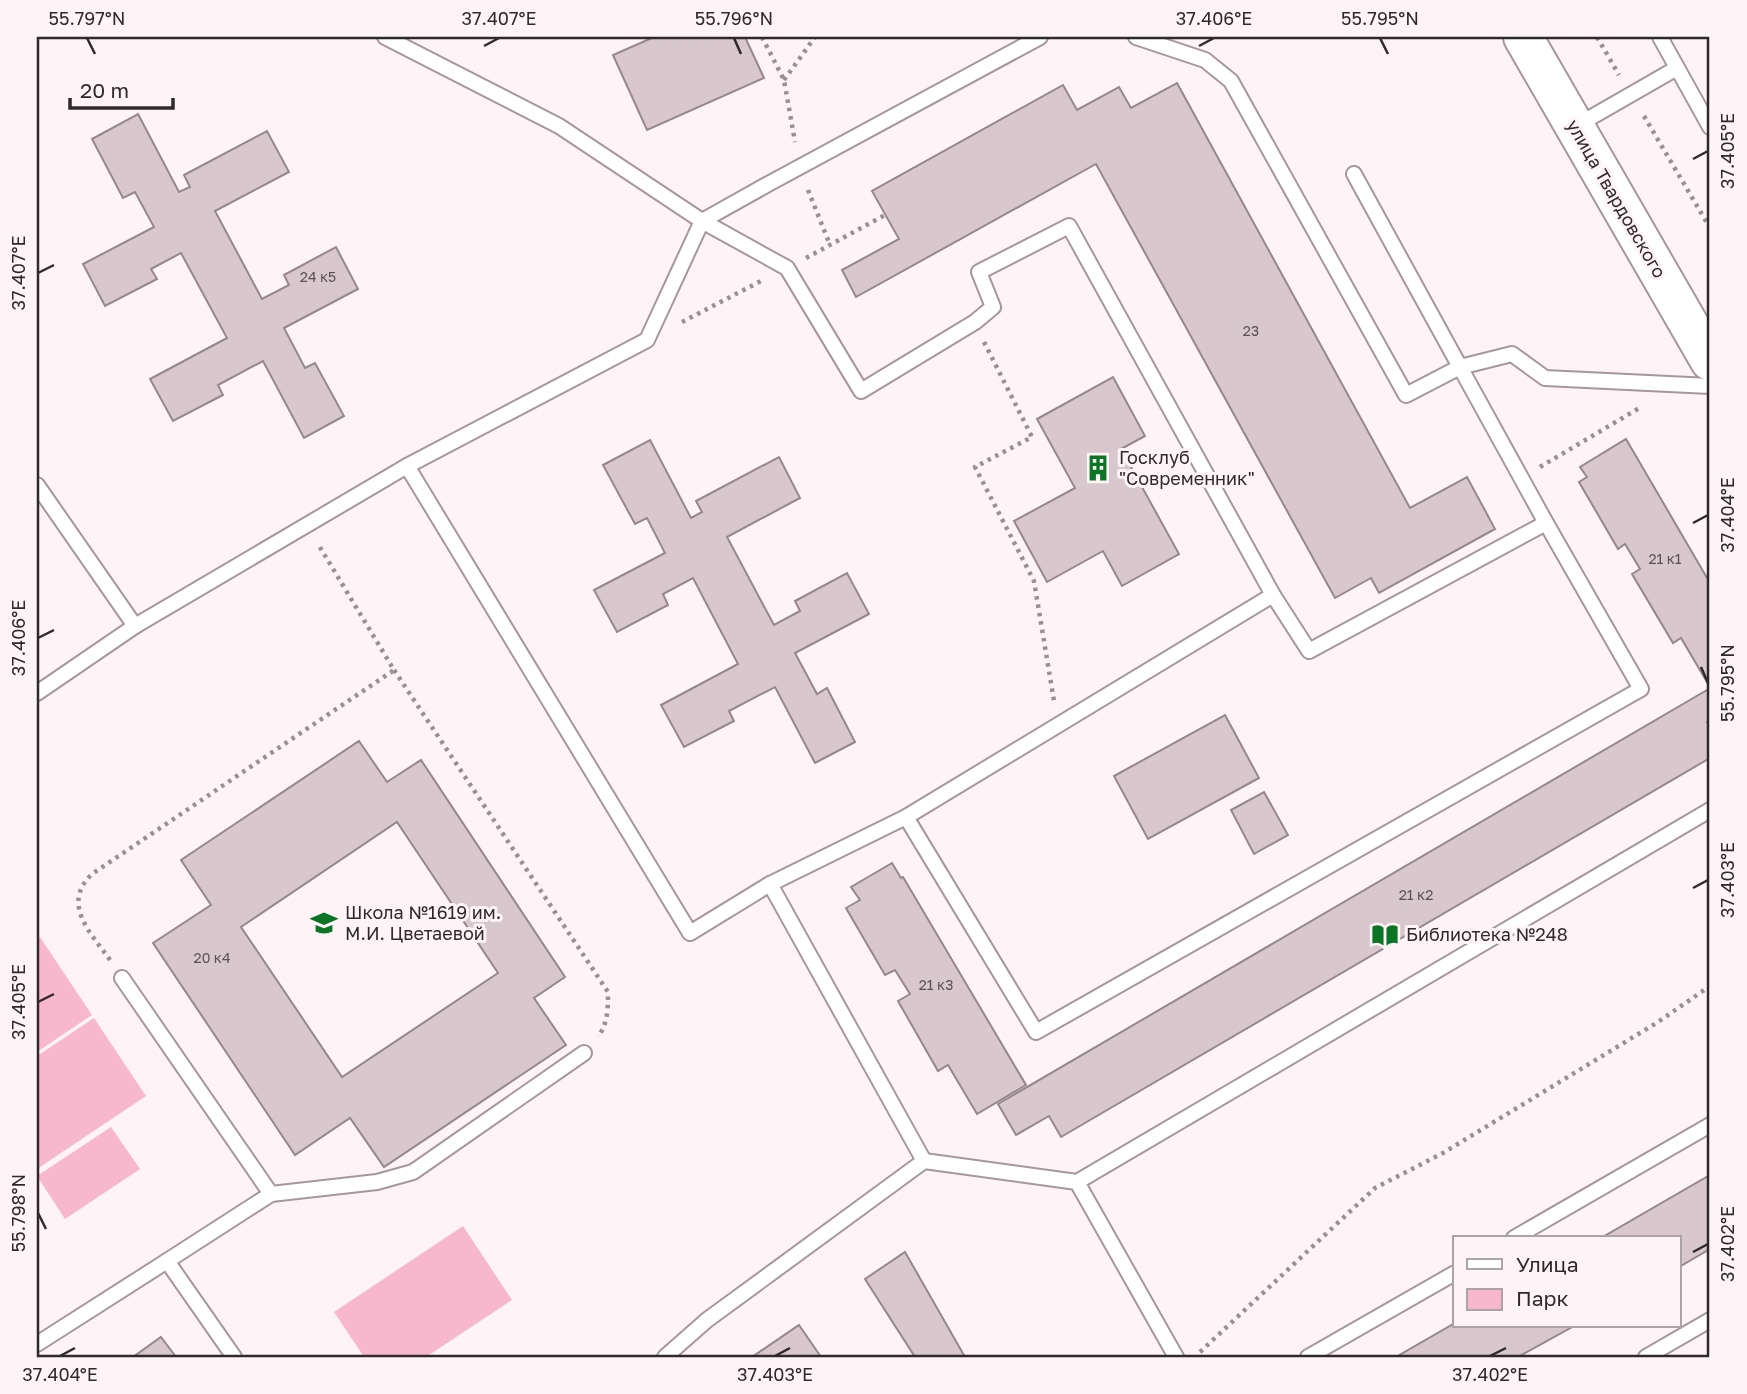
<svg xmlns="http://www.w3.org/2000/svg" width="1747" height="1394" viewBox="0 0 1747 1394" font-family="'Golos Text',sans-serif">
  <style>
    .green { fill: #f7b8ce }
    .building { fill: #d8c8cd; stroke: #96878c; stroke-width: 2; fill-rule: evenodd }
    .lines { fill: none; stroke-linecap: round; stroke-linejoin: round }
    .lane-casing { stroke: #a6979c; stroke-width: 18 }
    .secondary-casing { stroke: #a6979c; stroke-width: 42 }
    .path { stroke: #989092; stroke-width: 4.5; stroke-dasharray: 3.5 5; stroke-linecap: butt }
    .lane { stroke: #fff; stroke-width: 14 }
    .secondary { stroke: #fff; stroke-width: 38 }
    .ticks { fill: none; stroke: #2f292b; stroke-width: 2.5 }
    .labels { text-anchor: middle; stroke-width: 6; stroke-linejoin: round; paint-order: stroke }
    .number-label { font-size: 14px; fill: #595154 }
    .street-label { font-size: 18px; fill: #2f292b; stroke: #fef4f7 }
    .poi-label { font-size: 18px; fill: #2f292b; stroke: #fef4f7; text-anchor: start }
    .neatline { fill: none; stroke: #2f292b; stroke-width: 2.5 }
    .ticks-label { font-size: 18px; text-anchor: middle; fill: #2f292b }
  </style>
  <rect width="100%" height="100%" fill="#fef4f7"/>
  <g class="green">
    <polygon points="40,937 92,1015 37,1052 37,939"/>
    <polygon points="94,1018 146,1096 37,1169 37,1056"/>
    <polygon points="111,1127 140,1169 65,1219 37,1176"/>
    <polygon points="463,1226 512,1300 426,1357 364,1357 334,1312"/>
  </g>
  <g class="building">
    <polygon points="654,37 745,37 764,78 647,130 613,55"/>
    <polygon points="1177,83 1410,508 1467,477 1495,529 1379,593 1371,578 1335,598 1096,164 856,297 842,270 899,239 872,191 1063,85 1077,110 1119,87 1131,108"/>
    <polygon points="138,114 179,192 190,187 184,175 267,131 289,172 215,211 262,299 289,285 284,275 336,247 358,289 284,328 305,368 315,363 344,416 304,438 263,361 218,385 223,395 173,421 150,379 227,338 181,253 151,269 157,279 105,306 83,264 154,227 135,192 123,198 92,139"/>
    <polygon points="1113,377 1145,436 1121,449 1179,554 1122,586 1103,551 1047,582 1014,521 1075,488 1037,419"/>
    <polygon points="1626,439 1710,583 1710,687 1681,638 1673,643 1632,574 1640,569 1625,544 1618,549 1579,482 1587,477 1580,467"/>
    <polygon points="650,440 691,518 702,512 696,501 779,457 800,498 727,537 774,625 800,611 795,601 847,573 869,614 795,653 817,694 827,688 855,742 815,763 775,687 729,711 734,721 684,747 661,705 738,664 693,578 663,594 668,605 617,632 594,590 665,553 647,518 635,524 603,465"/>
    <polygon points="1707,690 1710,695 1710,720 1707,722 1710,727 1710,758 1061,1137 1049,1116 1016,1135 998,1104"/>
    <polygon points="1225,715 1259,778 1148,839 1114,776"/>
    <path d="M 359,741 L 387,782 L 421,760 L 565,977 L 534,998 L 566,1045 L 384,1167 L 350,1118 L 295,1155 L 153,943 L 211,905 L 181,860 ZM 397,822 L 498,973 L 342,1077 L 241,927 Z"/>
    <polygon points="1264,792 1288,835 1254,854 1231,810"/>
    <polygon points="892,863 901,878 903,877 1026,1085 977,1114 948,1065 938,1071 898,1001 910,994 895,970 885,975 846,908 860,900 851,887"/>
    <polygon points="1710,1175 1710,1249 1679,1267 1679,1238 1601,1238"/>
    <polygon points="905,1252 965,1357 915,1357 865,1279"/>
    <polygon points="1455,1323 1455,1326 1574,1326 1518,1357 1396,1357"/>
    <polygon points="799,1325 821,1357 752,1357"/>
    <polygon points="161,1337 176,1357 133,1357"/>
  </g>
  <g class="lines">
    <g class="lane-casing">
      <g id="lane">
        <polyline points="385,37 559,126 702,221 787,268 861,391 975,322 993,307 979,272 1069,226 1273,595 1309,651 1546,523"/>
        <polyline points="1136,37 1205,60 1231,81 1406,395 1460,367 1354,174"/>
        <polyline points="1660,37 1710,127"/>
        <polyline points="1576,126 1677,68"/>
        <polyline points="407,466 690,933 770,884"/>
        <polyline points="37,485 135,626"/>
        <polyline points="37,693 135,626 407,466 647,340 702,221 770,183 1040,37"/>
        <polyline points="906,817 1273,595"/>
        <polyline points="122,978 271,1194"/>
        <polyline points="924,1161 770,884 906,817 1036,1032 1641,689 1546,523 1460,367 1512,354 1545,378 1710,386"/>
        <polyline points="1077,1182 1176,1357"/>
        <polyline points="1514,1238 1710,1125"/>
        <polyline points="167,1261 271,1194 377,1182 413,1172 584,1053"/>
        <polyline points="37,1344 167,1261 234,1357"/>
        <polyline points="665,1357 707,1320 924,1161 1077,1182 1710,810"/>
        <polyline points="1308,1357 1455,1273"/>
        <polyline points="1646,1357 1710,1320"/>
      </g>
    </g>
    <g class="secondary-casing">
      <polyline id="secondary" points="1523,37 1710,361"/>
    </g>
    <g class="path">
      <polyline points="762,37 784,80 795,142"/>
      <polyline points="1597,37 1619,75"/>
      <polyline points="784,80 815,37"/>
      <polyline points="1644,116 1710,228"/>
      <polyline points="808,190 830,245"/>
      <polyline points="806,258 885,215"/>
      <polyline points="682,322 761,281"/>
      <polyline points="984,342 1032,437 975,467 1034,581 1054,701"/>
      <polyline points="1540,467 1641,407"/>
      <path d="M 394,670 L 608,992 C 608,1009 608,1023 598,1037"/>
      <path d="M 110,960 C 90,932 61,904 92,874 L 394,670 L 318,544"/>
      <polyline points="1200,1352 1375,1188 1443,1153 1658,1022 1710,986"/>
    </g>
    <use href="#lane" class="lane"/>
    <use href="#secondary" class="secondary"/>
  </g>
  <path class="ticks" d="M 87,38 L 95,54M 734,38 L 741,54M 1380,38 L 1388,54M 484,46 L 499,38M 1199,46 L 1214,38M 1693,159 L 1708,151M 38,273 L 54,265M 1693,523 L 1708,515M 38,638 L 54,630M 1701,667 L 1708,683M 1693,888 L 1708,880M 38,1002 L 54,994M 38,1213 L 46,1229M 1693,1252 L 1708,1244M 60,1356 L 75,1348M 775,1356 L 790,1348M 1490,1356 L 1506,1348"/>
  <defs>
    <g id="building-bare" transform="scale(2.1)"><path d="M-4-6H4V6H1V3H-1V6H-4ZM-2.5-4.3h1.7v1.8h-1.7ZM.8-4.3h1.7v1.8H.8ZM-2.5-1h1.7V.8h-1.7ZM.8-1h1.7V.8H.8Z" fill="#0b7425" stroke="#fef4f7" stroke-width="2.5" paint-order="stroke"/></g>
    <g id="school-bare" transform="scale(2.1)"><path d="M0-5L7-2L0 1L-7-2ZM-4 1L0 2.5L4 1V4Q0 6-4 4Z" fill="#0b7425" stroke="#fef4f7" stroke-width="2.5" paint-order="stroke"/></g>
    <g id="library-bare" transform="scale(2.1)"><path d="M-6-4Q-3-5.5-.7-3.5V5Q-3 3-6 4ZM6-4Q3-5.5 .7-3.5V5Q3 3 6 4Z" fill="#0b7425" stroke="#fef4f7" stroke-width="2.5" paint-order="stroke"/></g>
  </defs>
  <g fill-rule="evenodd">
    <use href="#building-bare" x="1098" y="468"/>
    <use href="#school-bare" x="324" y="923"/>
    <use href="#library-bare" x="1385" y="935"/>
  </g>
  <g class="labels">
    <g class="number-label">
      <text x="318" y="282">24 к5</text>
      <text x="1251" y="336">23</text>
      <text x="1665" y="564">21 к1</text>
      <text x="1416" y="900">21 к2</text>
      <text x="212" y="963">20 к4</text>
      <text x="936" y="990">21 к3</text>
    </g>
    <g class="street-label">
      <text transform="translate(1616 199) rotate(60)" y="6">улица Твардовского</text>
    </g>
    <g class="poi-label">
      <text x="1119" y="464">Госклуб<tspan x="1119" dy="21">"Современник"</tspan></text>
      <text x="345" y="919">Школа №1619 им.<tspan x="345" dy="21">М.И. Цветаевой</tspan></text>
      <text x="1406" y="941">Библиотека №248</text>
    </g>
  </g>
  <rect width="1747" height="1394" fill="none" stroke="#fef4f7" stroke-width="77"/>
  <rect x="1453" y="1236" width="228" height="91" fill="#fef4f7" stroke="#aba3a5" stroke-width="2"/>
  <rect x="1467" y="1259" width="35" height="10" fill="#ffffff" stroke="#aba3a5" stroke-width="2"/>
  <text x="1516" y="1272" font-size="21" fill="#2f292b">Улица</text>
  <rect x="1467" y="1289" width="35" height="21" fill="#f7b8ce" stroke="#aba3a5" stroke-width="2"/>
  <text x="1516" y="1306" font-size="21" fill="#2f292b">Парк</text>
  <path d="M70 98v10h103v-10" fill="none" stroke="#2f292b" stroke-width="3.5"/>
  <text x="80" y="98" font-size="21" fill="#2f292b" stroke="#fef4f7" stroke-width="5" paint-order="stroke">20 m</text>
  <rect x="38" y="38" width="1670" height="1318" class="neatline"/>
  <g class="ticks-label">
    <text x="87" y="25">55.797°N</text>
    <text x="499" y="25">37.407°E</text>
    <text x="734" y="25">55.796°N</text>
    <text x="1214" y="25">37.406°E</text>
    <text x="1380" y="25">55.795°N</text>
    <text transform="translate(1728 151) rotate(-90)" y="6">37.405°E</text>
    <text transform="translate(19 273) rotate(-90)" y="6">37.407°E</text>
    <text transform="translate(1728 515) rotate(-90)" y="6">37.404°E</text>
    <text transform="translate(19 638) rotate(-90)" y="6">37.406°E</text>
    <text transform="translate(1728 683) rotate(-90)" y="6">55.795°N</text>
    <text transform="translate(1728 880) rotate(-90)" y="6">37.403°E</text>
    <text transform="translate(19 1002) rotate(-90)" y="6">37.405°E</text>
    <text transform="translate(19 1213) rotate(-90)" y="6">55.798°N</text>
    <text transform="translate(1728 1244) rotate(-90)" y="6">37.402°E</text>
    <text x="60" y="1381">37.404°E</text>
    <text x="775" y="1381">37.403°E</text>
    <text x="1490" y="1381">37.402°E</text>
  </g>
</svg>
